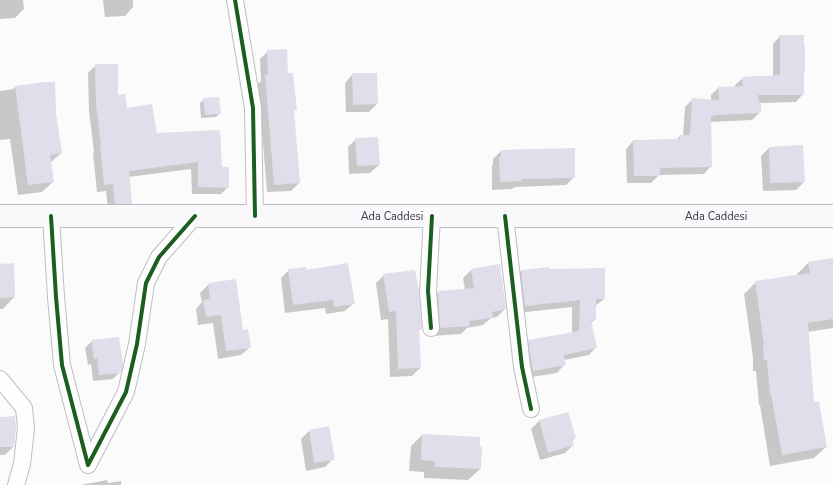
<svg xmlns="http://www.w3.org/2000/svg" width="833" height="485" font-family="'Nunito Sans',sans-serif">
<rect width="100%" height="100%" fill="#fbfbfb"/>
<g fill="#0003">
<path d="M0,0H23L24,9L15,18L0,19Z"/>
<path d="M103,0H133V7L125,16L105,17Z"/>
<path d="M780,36L803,73V94L796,102L760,103V112L752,120L710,122L711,166L704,174L659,175L651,183H627L626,149L633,141L676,140L680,136H683L685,107L693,99L711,100V95L718,88L735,87V85L743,78L773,77V44Z"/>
<path d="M268,51L287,74L296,109L293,112L299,183L291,191L267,192L258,84L261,81L260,59Z"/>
<path d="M96,65L126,109L156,135L221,168L228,187L221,194H192L191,169L128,177L131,203L124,210H108L106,191L97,192L93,153L94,152L89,111L88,73Z"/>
<path d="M353,74L377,104L369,112H346L345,83Z"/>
<path d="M15,87L55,113L61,153L50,163L53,182L42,192L18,195L10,139L0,140V91L13,89Z"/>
<path d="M204,99L220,113L216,117L201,118L200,103Z"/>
<path d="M356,139L379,165L370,173L349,174L348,147Z"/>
<path d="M769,148L804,182L796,190L763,191L761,156Z"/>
<path d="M501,151L574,177L566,185L515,187L512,189L492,190V166L493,164V159Z"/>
<path d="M833,259V328L807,332L813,403L826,447L814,458L770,466L760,405H759L756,371H753V357L744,294L756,282L798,276L797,274L809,262Z"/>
<path d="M0,265L14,297L3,309H0Z"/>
<path d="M548,268V270L604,299L595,306V319L591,323L596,347L589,355L564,360V365L557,373L525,378L521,348L529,341L572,333V307L517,313L514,278L521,271Z"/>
<path d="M289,270L305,271L354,303L345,311L326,314L325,308L285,313L281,278Z"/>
<path d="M471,270L505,309L497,317L491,318L483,325L467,328L461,334L433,336L430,300L438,292L465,290L463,278Z"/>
<path d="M384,275L421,329L418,331L420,368L412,376L390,377L388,319L381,320L376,283Z"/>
<path d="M209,284L242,331L250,347L241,355L218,359L213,323L198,325L196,309L202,302L200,293Z"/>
<path d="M92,341L120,372L113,379L93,381L91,364L88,365L85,348Z"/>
<path d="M0,418L13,447L5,455H0Z"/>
<path d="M539,421L575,438L572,441L573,445L565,453L540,460L531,429Z"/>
<path d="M309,431L333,459L325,467L306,471L301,439Z"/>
<path d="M422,435L480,469L468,480L424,478V472L409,471L411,446Z"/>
<path d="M107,480L108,483L121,481V485H81Z"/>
</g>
<g fill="#e1ddea">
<path d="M780,35H804V46H805V72H804V95H758L759,102H761V113L714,115V116H711L712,167L660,168V176H634L633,140L680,139V135H690L692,98L719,100L718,87L743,86L742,77L780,75Z"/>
<path d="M287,49L288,73H293L297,110H294L300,183L274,185L265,75H268L267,50Z"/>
<path d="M95,64H118V95L125,94L127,108L152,104L157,133L220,130L222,167H229V188L198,187V162L129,171L132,204H115L113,184L104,185L100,145H101L96,104Z"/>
<path d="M352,73H377L378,104L353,105Z"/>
<path d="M45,82H55L56,113L62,153L50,155L54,182L28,185L15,86Z"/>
<path d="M219,97L221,114L205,115L203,98Z"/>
<path d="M378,137L380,165L357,166L355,138Z"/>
<path d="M803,145L805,182L770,183L769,147Z"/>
<path d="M575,148V178L521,179L522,181L500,182L499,157H501V150Z"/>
<path d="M833,258V319L808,323L814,402L819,401L827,447L782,455L771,394H770L767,360H764L763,345H764L755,281L810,273L808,262Z"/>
<path d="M14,263L15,297L0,298V264Z"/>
<path d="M348,263L355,304L334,307L333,300L293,305L288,269L306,267V270Z"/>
<path d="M500,264L506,309L492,312L493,318L469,321L470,326L440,328L438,291L474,288L471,269Z"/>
<path d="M549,267V269L605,268V299H596V320H591L597,348L564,355L566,365L533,371L528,340L579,331L580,300L525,306L521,270Z"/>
<path d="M415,270L419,292L422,329H419L421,368L398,369L396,311L389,312L383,274Z"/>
<path d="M236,279L243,330L248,329L251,348L226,351L221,315L206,317L203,300L210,299L208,283Z"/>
<path d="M119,337L123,364L121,373L99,375L97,358L94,359L91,340Z"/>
<path d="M568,412L576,438L572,439L574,445L548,453L539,420Z"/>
<path d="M15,416L16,428L14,447H0V417Z"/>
<path d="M329,426L335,460L314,463L309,430Z"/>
<path d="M422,434L480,437V447H482L481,469L435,467V461L421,460Z"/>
</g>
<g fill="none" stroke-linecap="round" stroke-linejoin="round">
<g stroke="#bebdc2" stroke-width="18">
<g id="street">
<path d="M235,0L253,108L255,216"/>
<path d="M51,216L56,297L62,365L88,465L126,392L137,344L146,283L159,257L195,216"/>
<path d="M505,216L522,367L531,409"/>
<path d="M431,328L428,291L432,216"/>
<path d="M0,379L24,408L26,428L22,464L16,485"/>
</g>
</g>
<g stroke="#bebdc2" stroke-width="24">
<g id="secondary">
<path id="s1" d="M0,216H833"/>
</g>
</g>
<use href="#street" stroke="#fefefe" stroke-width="16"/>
<use href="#secondary" stroke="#f9f8fb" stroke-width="22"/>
<g stroke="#fff" stroke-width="6">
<g id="cycleway">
<path d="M235,0L253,108L255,216"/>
<path d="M51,216L56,297L62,365L88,465L126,392L137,344L146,283L159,257L195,216"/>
<path d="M505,216L522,367L531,409"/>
<path d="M431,328L428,291L432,216"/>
</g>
</g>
<use href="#cycleway" stroke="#1b5e20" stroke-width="4"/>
</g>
<g text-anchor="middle" stroke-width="3" stroke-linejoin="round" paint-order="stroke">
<g font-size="11" fill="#3c3946" stroke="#fff">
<text dy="4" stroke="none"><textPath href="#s1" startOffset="392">Ada Caddesi</textPath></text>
<text dy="4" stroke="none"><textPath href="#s1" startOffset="716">Ada Caddesi</textPath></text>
</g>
</g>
</svg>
